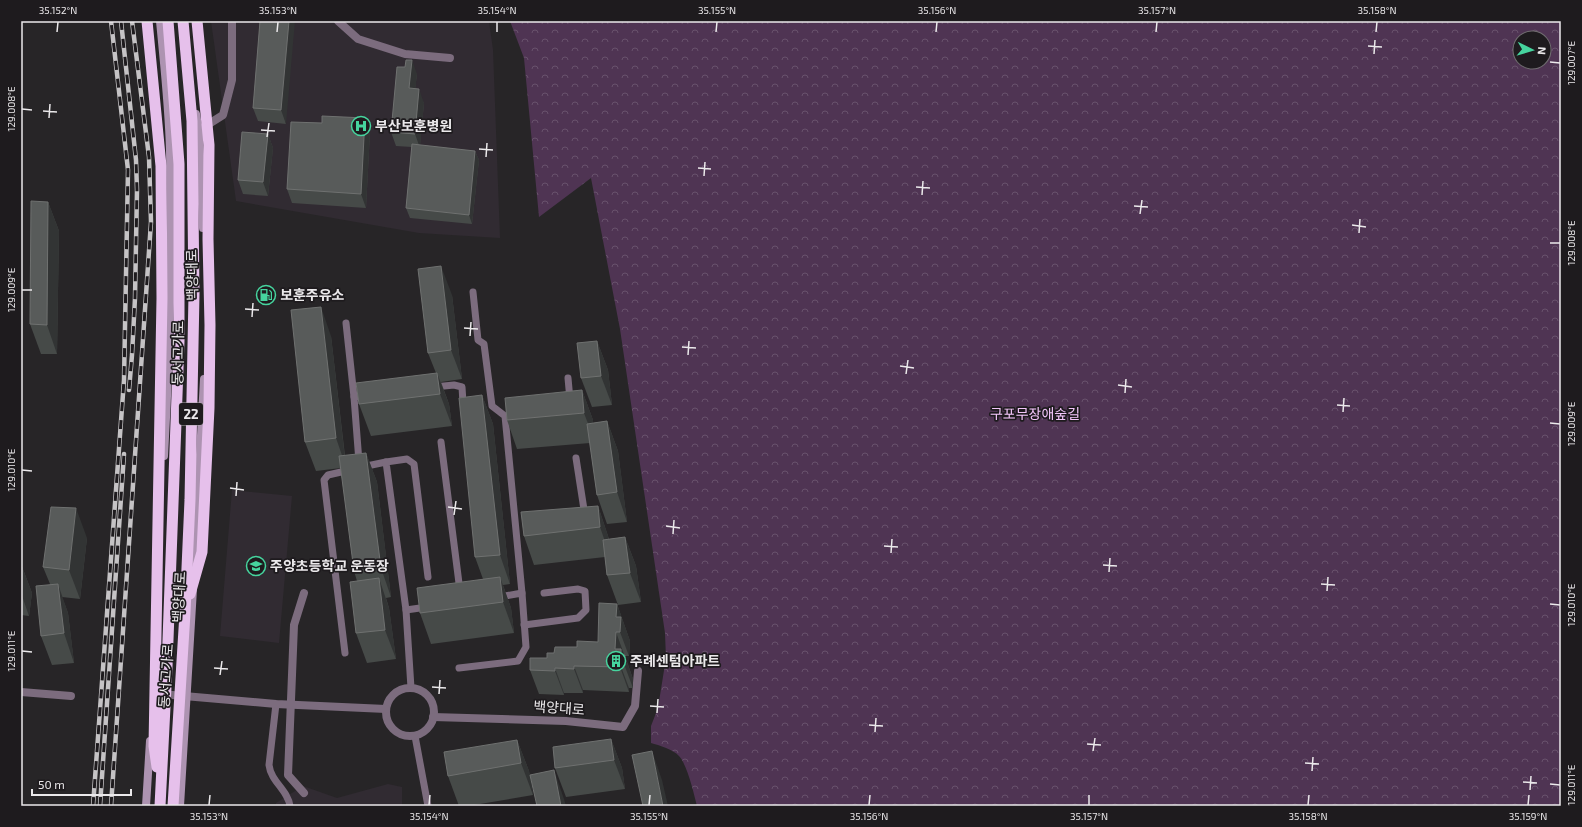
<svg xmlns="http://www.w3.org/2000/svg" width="1582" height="827" font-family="'Exo 2','Noto Sans KR',sans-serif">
<defs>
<pattern id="forest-crowns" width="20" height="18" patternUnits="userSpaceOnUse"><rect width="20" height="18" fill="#4f3453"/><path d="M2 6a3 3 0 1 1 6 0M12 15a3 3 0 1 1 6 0" fill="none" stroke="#68516c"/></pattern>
</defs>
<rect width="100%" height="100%" fill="#272527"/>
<g fill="#312b32">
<path d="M211,21H489L493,50L500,238L419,233L236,201Z"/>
<path d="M232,490L292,496L279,643L220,636Z"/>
<path d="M388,784L402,787V806H276V803L303,786L337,798Z"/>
</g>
<path fill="url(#forest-crowns)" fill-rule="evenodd" d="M510,21H1561V806H697C694,794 687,764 679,756C674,750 659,745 651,743V726L658,708L666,658L665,633L620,329L591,178L539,217L524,58ZM1520,38H1544V62H1520Z"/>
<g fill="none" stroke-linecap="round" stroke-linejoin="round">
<g stroke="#7c6c7e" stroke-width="7">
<path d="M473,292L478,340L484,344L492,406L505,416L522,593"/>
<path d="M346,323L354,397L359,462"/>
<path d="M568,378L570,400"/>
<path d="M434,387L454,385L462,387L463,403L466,405"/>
<path d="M354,397L366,395"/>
<path d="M441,442L460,591"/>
<path d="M576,458L585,516"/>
<path d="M362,467L386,462"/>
<path d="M406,610L427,607"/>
<path d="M524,625L578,618L586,610L585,591L578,589L544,593"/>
<path d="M345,653L324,480L328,475L350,470"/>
<path d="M459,668L518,661L526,647L522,593L499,597"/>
<path d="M411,688L406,610L386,462L407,459L414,464L428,577"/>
<path d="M276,704L269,765C271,782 288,790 290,806"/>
<path d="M415,736L428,806"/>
</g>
<path stroke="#7c6c7e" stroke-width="8" d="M304,593L294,625L288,775L304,793"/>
<g stroke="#7c6c7e" stroke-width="8">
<path d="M338,21L358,39L405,54L450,58"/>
<path d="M204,127L223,115L232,80V21"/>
<circle cx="410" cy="712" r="24"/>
<path d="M21,692L71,696"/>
<path d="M161,694L276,704L386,709"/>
<path d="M433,717L566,721L623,727L635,706L638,671"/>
</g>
<g stroke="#ad93b1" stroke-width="8">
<path d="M160,21C164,64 169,107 170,151C172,252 170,354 164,456"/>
<path d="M196,114L199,131L203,228"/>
<path d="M194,568L204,379"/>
<path d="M146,806L150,741"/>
<path d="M180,806L193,589"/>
</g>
<g stroke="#e6c0eb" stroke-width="11">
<path d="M147,21L161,166L162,298L154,746L157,767"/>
<path d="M190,594L202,552L209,408L210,325L208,239L209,145L197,21"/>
<path d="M160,806L167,667L179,341V164L168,21"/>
<path d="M173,806L185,613L190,500L194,294L192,121L183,21"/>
</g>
<g stroke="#c5c3c5" stroke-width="4.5">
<g id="rail">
<path d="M121,21L136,160L137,190L135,298L132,355L129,390"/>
<path d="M93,806L124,380L128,170L111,21"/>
<path d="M100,806L124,454"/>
<path d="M111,806L151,222L149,157L132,21"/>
</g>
</g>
<use href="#rail" stroke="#1e1b1e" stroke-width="3" stroke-dasharray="9" stroke-linecap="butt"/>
</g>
<g fill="#464a48">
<path d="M260,21L286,124L258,121L253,108Z"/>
<path d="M405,67L417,74L415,89L424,103L420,145L475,151L479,160L472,224L410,218L406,208L412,147L396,146L391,132Z"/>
<path d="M322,123L370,132L366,208L292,203L287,189Z"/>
<path d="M268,134L273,148L268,196L243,194L238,180Z"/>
<path d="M48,202L59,231L57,354H41L30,324Z"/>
<path d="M452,295L462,379L441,382L449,404L452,426L371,436L359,404L436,373L428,353Z"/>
<path d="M331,336L345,456L366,453L377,482L391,597L386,598L389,608L396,659L367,663L356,633L357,581L354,571L341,468L316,471L305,442Z"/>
<path d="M597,341L608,370L612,405L592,407L581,378Z"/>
<path d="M582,390L593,420V423L607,421L618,451L627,522L607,524L597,495L590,443L517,449L507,420Z"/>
<path d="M482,395L493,424L510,584L503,585L511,608L514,633L431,644L420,613L483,579L475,557Z"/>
<path d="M598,506L609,539L625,537L636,566L641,602L618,605L607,575L605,557L534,565L524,536Z"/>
<path d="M87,538L80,599L62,597L68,613L74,663L52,665L41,636L50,584L43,567Z"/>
<path d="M21,564L32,593L29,616L21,615Z"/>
<path d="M617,604L630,641L629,656H625L633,679V688H629V692L583,690V693H564V695L539,694L530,670L554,653L598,642Z"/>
<path d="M611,739L622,768L625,789L566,797L555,768Z"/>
<path d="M517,740L529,771L533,795L468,806H459L448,776Z"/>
</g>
<g fill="#323434">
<path d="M289,21H295L286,124L281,110Z"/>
<path d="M412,60L417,74L414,102L409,88Z"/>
<path d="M419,89L424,103L420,148L415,134Z"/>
<path d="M365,118L370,132L366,208L361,194Z"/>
<path d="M268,134L273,148L268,196L263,182Z"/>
<path d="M475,151L479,160L472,224L469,215Z"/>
<path d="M48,202L59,231L57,354L47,325Z"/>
<path d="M441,266L452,295L462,379L451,350Z"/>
<path d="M321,307L331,336L346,467L336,438Z"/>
<path d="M597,341L608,370L612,405L601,376Z"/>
<path d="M437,373L449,404L452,426L440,394Z"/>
<path d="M582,390L593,420L595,442L584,413Z"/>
<path d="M482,395L493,424L510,584L500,555Z"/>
<path d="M607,421L618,451L627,522L617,492Z"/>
<path d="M366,453L377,482L391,597L381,568Z"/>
<path d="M598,506L608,536L610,556L600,527Z"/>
<path d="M76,508L87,538L80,599L69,570Z"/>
<path d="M625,537L636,566L641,602L630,573Z"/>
<path d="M21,564L32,593L29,616L21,593Z"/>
<path d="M500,577L511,608L514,633L503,602Z"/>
<path d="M379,578L389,608L396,659L385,630Z"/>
<path d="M58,584L68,613L74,663L64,633Z"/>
<path d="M617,604L630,641L629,656L620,632L616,617Z"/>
<path d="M616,632L633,679V688L624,664L615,649Z"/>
<path d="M620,664L629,688V692L620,667Z"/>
<path d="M574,666L583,690V693L574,669Z"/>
<path d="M555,668L564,693V695L555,671Z"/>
<path d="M611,739L622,768L625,789L614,760Z"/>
<path d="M517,740L529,771L533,795L521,763Z"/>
<path d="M652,751L662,780L668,806H663Z"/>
<path d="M554,770L564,799L566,806H561Z"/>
</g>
<g fill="#585b5a" stroke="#6f7170">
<path d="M260,21H289L281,110L253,108Z"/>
<path d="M406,60H412L409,88L419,89L415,134L391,132L397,67H405Z"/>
<path d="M322,116L365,118L361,194L287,189L291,122L322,123Z"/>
<path d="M242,132L268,134L263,182L238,180Z"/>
<path d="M412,144L475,151L469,215L406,208Z"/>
<path d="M31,201L48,202L47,325L30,324Z"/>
<path d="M441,266L451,350L428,353L418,269Z"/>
<path d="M321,307L336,438L305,442L291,310Z"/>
<path d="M597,341L601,376L581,378L577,343Z"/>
<path d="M437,373L440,394L359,404L356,383Z"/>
<path d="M582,390L584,413L507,420L505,398Z"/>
<path d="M482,395L500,555L475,557L459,398Z"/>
<path d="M607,421L617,492L597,495L587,424Z"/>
<path d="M366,453L381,568L354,571L339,456Z"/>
<path d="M598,506L600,527L524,536L521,512Z"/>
<path d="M51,507L76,508L69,570L43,567Z"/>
<path d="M625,537L630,573L607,575L603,540Z"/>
<path d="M500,577L503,602L420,613L417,588Z"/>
<path d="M379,578L385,630L356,633L350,582Z"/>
<path d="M58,584L64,633L41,636L36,586Z"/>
<path d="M599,603L617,604L616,617H621L620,632H616L615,649H621V655H625L624,664H620V667L574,666V669L555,668V671L530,670V658H547V653H554L555,647H577V641L598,642Z"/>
<path d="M611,739L614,760L555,768L553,747Z"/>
<path d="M517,740L521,763L448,776L444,752Z"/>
<path d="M652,751L663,806H643L632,755Z"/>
<path d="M554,770L561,806H537L530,775Z"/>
</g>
<path fill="none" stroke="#ebe9eb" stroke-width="1.5" d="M57,32L58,22M277,32L278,22M497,32V22M716,32L717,22M936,32L937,22M1156,32L1157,22M1376,32L1377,22M1368,46L1382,47M1374,54L1375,40M1550,62L1560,63M22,109L32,110M43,111L57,112M49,118L50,104M261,130L275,131M267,137L269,123M479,149L493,150M486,157L487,143M698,168L711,169M704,176L705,162M916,187L930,188M922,195L923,181M1134,206L1148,207M1140,214L1142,200M1352,225L1366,227M1359,233L1360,219M1550,243H1560M22,290H32M245,309L259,310M252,317L253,303M464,328L478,329M470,336L471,322M682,347L696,348M688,355L689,341M900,366L914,368M906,374L908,360M1118,385L1132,387M1125,393L1126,379M1337,405L1350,406M1343,412L1344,398M1550,423L1560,424M22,470L32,471M230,488L244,490M236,496L237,482M448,507L462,509M454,515L456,501M666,526L680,528M673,534L674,520M884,546L898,547M891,553L892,539M1103,565L1117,566M1109,572L1110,558M1321,584L1335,585M1327,591L1328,577M1550,604L1560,605M22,651L32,652M214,668L228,669M220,675L222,661M432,687L446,688M439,694L440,680M650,706L664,707M657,713L658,699M869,725L883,726M875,732L876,718M1087,744L1101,745M1093,751L1095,738M1305,763L1319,764M1312,771L1313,757M1523,782L1537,783M1550,784L1560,785M1530,790L1531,776M209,805L210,795M429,805L430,795M649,805L650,795M869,805L870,795M1089,805V795M1308,805L1309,795M1528,805L1529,795"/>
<defs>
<g id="hospital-ring" transform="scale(1)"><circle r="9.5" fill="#1e1b1e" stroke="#46d49e" stroke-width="1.5"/><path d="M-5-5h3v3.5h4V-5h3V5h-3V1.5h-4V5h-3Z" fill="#46d49e"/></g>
<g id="fuel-ring" transform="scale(1)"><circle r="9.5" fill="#1e1b1e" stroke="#46d49e" stroke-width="1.5"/><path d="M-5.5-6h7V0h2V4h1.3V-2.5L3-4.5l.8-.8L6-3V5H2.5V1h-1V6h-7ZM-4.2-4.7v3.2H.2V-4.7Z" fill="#46d49e"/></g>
<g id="school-ring" transform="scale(1)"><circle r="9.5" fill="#1e1b1e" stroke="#46d49e" stroke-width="1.5"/><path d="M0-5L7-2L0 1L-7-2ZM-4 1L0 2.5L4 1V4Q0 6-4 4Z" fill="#46d49e"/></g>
<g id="building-ring" transform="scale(1)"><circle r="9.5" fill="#1e1b1e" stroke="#46d49e" stroke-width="1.5"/><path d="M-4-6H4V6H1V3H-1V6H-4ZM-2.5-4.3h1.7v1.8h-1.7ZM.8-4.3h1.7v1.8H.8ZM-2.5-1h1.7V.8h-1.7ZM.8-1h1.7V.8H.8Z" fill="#46d49e"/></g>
</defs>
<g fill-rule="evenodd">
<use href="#hospital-ring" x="361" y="126"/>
<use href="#fuel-ring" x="266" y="295"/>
<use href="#school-ring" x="256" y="566"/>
<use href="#building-ring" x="616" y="661"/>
</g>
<g text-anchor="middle" stroke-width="3.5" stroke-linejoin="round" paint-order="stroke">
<rect fill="#1e1b1e" stroke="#aeabae" stroke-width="1" x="179" y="403" width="24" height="22" rx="3"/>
<g font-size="13" font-weight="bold" fill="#ebe9eb">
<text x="191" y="419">22</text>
</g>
<g font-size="14" font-weight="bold" fill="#ebe9eb" stroke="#1e1b1e" text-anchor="start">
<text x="375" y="131">부산보훈병원</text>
<text x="280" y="300">보훈주유소</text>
<text x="270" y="571">주양초등학교 운동장</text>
<text x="630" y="666">주례센텀아파트</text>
</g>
<g font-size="14" fill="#ebe9eb" stroke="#1e1b1e">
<text transform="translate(192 275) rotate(-91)" y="5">백양대로</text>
<text transform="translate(178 353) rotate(-89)" y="5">동서고가로</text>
<text transform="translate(179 597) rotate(-87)" y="5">백양대로</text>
<text transform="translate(166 676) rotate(-86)" y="5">동서고가로</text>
<text transform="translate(559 708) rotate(4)" y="5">백양대로</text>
</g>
<g font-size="14" fill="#f2c5f9" stroke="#1e1b1e">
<text x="1035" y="419">구포무장애숲길</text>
</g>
</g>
<rect width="1582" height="827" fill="none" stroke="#1e1b1e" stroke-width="44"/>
<g transform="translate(1532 50) rotate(95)"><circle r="19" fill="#1e1b1e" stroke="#706d70"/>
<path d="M0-3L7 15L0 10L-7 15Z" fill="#46d49e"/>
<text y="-6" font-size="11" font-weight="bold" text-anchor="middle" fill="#ebe9eb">N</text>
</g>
<path d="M32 789v6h99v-6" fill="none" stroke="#ebe9eb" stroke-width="2"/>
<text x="38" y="789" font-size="12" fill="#ebe9eb" stroke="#1e1b1e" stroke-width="3" paint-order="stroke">50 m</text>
<rect x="22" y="22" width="1538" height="783" fill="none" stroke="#ebe9eb" stroke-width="1.5"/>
<g font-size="10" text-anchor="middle" fill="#ebe9eb">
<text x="58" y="14">35.152°N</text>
<text x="278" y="14">35.153°N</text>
<text x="497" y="14">35.154°N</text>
<text x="717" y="14">35.155°N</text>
<text x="937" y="14">35.156°N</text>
<text x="1157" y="14">35.157°N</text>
<text x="1377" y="14">35.158°N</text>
<text transform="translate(1571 63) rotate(-90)" y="4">129.007°E</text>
<text transform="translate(11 109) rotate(-90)" y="4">129.008°E</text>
<text transform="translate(1571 243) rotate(-90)" y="4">129.008°E</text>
<text transform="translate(11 290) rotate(-90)" y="4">129.009°E</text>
<text transform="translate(1571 424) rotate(-90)" y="4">129.009°E</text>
<text transform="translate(11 470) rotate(-90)" y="4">129.010°E</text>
<text transform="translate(1571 605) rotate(-90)" y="4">129.010°E</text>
<text transform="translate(11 651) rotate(-90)" y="4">129.011°E</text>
<text transform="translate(1571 785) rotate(-90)" y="4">129.011°E</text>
<text x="209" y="820">35.153°N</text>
<text x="429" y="820">35.154°N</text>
<text x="649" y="820">35.155°N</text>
<text x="869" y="820">35.156°N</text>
<text x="1089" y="820">35.157°N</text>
<text x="1308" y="820">35.158°N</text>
<text x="1528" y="820">35.159°N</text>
</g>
</svg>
